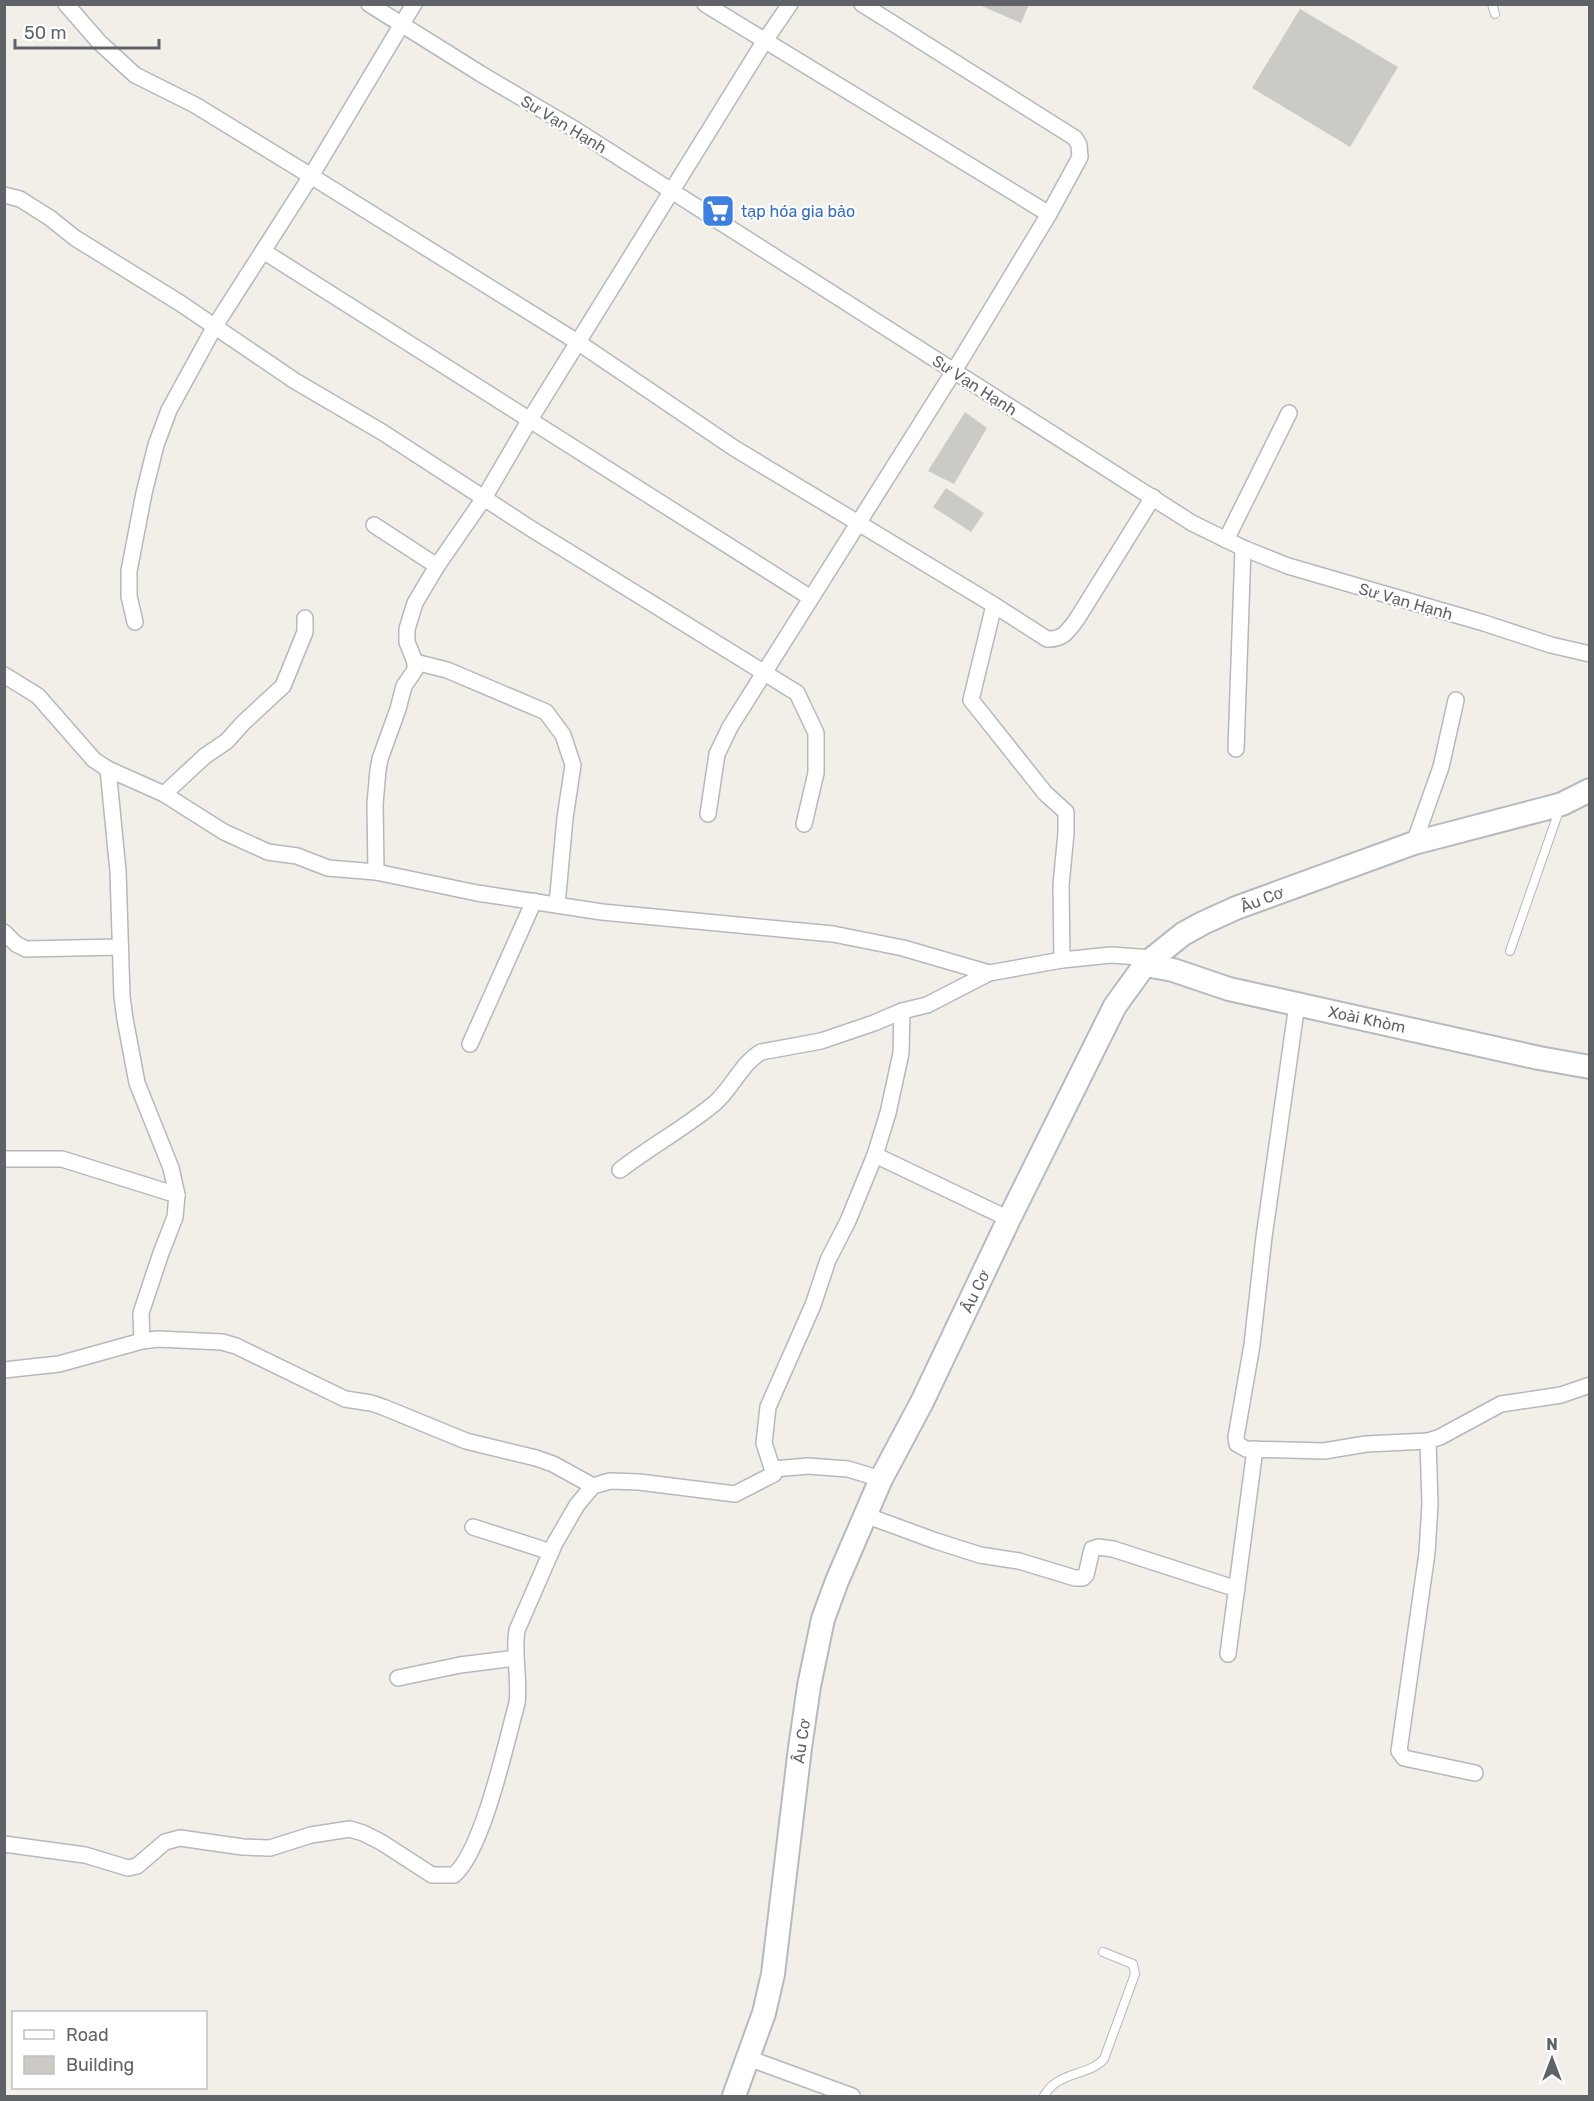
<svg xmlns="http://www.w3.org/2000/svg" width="1594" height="2101" font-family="Rubik,sans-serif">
<rect width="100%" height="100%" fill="#f1efe8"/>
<g fill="#cccac5">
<path d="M977,4H1029L1021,23Z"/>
<path d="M1300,9L1398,67L1350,147L1252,88Z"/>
<path d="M965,412L987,428L954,484L928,471Z"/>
<path d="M946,488L984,513L971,532L933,507Z"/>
</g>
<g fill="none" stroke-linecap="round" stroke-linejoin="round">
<g stroke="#b5b8bc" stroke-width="10">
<g id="lane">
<path d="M1492,4L1495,14"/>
<path d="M1510,951L1560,808"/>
<path d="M1044,2096C1046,2093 1049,2088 1053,2085C1068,2072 1090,2074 1104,2059L1135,1974L1133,1964L1103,1952"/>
</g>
</g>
<g stroke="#b5b8bc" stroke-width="18">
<g id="street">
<path d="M66,4L99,42L135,75L195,105L311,176L579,343L734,448L994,605L1047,639C1063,640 1068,631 1077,619L1153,497"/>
<path d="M369,4L481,74L576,130L1192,523L1243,548L1288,566L1484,623L1551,645L1590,654"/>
<path d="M705,4L1049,214"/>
<path d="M4,195L20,199L50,218L75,238L180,303L295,381L382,432L530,528L797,693L816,733V773L804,824"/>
<path d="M263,251L811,598"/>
<path d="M374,525L437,566"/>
<path d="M1226,540L1289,413"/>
<path d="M994,605L971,700L1045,793L1066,812V833L1061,885L1062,960"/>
<path d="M135,622L129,596V571L144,493L156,445L169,410L215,326L311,176L414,4"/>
<path d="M415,662L447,670L546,712L563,735L573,765L565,818L557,905"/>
<path d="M4,675L38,696L94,760L108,769L164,794L224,832L268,852L297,856L328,868L376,872L477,893L602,912L833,934L903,948L989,973"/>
<path d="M1236,749L1243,548"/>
<path d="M108,769L118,871L122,997L125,1019L137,1083L171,1168L177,1195L175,1217L161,1253L141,1313L142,1341"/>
<path d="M164,794L205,756L227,741L243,723L283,686L305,632V618"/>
<path d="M708,814L717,754L730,727L954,371L1049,214L1080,157L1079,145L1075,138L862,4"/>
<path d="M1414,843L1441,767L1456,700"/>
<path d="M376,872L375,804L378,770L380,759L398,709L404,686L415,670V662L407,642V629L415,603L437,566L484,498L529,421L764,42L790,4"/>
<path d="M4,932L16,944L26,949L120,947"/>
<path d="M1297,1004L1264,1237L1252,1345L1236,1437L1237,1444L1246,1449L1324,1451L1366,1444L1428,1441L1440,1437L1501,1404L1561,1395L1590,1385"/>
<path d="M470,1044L534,901"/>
<path d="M875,1155L1009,1219"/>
<path d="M4,1159H62L177,1195"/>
<path d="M620,1170C651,1146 685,1128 715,1103C732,1088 742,1063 761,1052L821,1041L874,1023L902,1011L927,1005L989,973L1062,960L1111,955L1153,958"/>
<path d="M4,1370L59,1364L142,1341L158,1339L222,1342L236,1346L345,1399L371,1403L383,1407L466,1441L536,1458L553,1464L593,1486"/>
<path d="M1428,1441L1430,1504L1427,1553L1399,1751L1404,1758L1475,1773"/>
<path d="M774,1469L808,1466L848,1469L881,1479"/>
<path d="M865,1515L936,1541L980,1555L1019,1561L1075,1578H1083L1086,1575L1092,1549L1098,1547L1113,1549L1237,1589"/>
<path d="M473,1527L551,1552"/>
<path d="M1228,1654L1255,1449"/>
<path d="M398,1678L460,1665L516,1658"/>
<path d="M4,1844L85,1855L128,1868L137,1866L165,1842L180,1838L243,1847L270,1848L311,1835L350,1829L363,1833L381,1842L432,1875H454C483,1850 506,1743 517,1703C520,1679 513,1654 517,1630L555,1543L577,1505L593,1486L610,1481L639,1482L735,1494L774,1474L764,1443L768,1407L813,1305L828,1260L848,1221L875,1155L888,1113L901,1053L902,1011"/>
<path d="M748,2058L852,2096"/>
</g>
</g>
<g stroke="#b6babf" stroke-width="26">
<g id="secondary">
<path d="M1146,965L1173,970L1229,989L1539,1058L1590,1067"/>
<path d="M734,2096L764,2013L773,1974L800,1748L809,1686L823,1619L837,1581L881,1479L922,1402L1009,1219L1115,1006L1141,970L1153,958L1183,934L1203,923L1236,908L1414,843L1544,809L1562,804L1590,790"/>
</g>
</g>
<use href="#lane" stroke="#fff" stroke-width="8"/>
<use href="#street" stroke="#fff" stroke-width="15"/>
<use href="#secondary" stroke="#fff" stroke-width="22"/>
</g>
<defs>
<g id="supermarket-square" transform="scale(1.725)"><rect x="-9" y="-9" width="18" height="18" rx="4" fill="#3f7fe0" stroke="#fff"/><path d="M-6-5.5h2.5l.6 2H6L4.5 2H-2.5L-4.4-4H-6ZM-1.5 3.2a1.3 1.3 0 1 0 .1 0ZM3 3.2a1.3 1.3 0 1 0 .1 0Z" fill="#fff"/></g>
</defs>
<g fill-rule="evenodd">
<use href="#supermarket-square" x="718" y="211"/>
</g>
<g text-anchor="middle" stroke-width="4.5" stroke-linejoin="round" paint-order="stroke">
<g font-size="16" fill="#5f6368" stroke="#fff">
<text transform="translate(564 124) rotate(31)" y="6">Sư Vạn Hạnh</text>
<text transform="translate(975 385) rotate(33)" y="6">Sư Vạn Hạnh</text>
<text transform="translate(1406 601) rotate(16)" y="6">Sư Vạn Hạnh</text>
<text transform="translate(1262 899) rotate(-21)" y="6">Âu Cơ</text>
<text transform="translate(1367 1019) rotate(12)" y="6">Xoài Khòm</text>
<text transform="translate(975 1291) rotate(-64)" y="6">Âu Cơ</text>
<text transform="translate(801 1741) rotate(-82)" y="6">Âu Cơ</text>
</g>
<g font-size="16" fill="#366cbe" stroke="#fff" text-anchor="start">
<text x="741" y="217">tạp hóa gia bảo</text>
</g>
</g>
<rect width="1594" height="2101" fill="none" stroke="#5f6368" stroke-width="12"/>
<rect x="12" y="2011" width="195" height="78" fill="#ffffff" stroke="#bfc1c3" stroke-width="1.5"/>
<rect x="24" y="2030" width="30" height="9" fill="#ffffff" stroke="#bfc1c3" stroke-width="1.5"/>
<text x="66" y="2041" font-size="18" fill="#5f6368">Road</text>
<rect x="24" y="2056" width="30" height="18" fill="#cccac5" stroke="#bfc1c3" stroke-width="1.5"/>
<text x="66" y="2071" font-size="18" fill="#5f6368">Building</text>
<g transform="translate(1552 2059)" stroke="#ffffff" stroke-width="4.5" paint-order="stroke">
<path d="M0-4.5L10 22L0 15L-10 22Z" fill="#5f6368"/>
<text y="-9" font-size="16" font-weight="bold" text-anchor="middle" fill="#5f6368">N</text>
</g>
<path d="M15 39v9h144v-9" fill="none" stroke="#5f6368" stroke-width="3"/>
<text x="24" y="39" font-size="18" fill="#5f6368" stroke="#ffffff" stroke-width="4.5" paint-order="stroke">50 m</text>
</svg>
